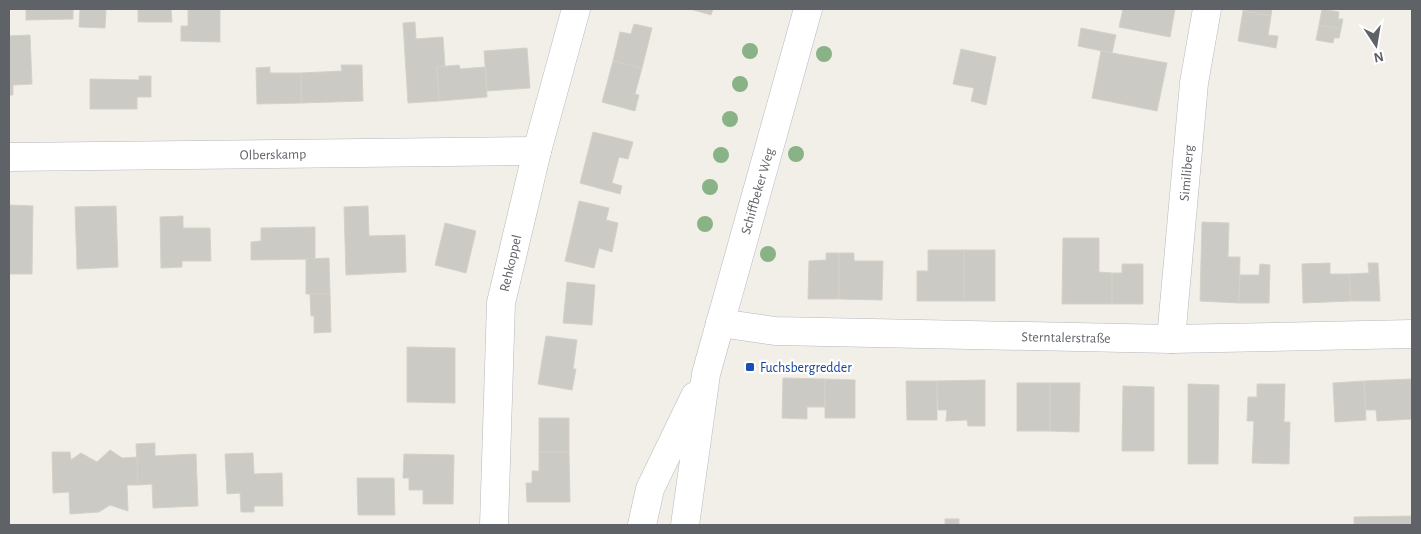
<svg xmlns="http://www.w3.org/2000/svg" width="1421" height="534" font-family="'Alegreya Sans',sans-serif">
<rect width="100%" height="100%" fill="#f1efe8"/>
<g fill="#cccac5" stroke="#d6d1c6">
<path d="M26,9H73V19L26,20Z"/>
<path d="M80,9H106L105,28L79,27Z"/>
<path d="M138,9H171L172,22H138Z"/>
<path d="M188,9H220V42L181,41V26H188Z"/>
<path d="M690,9H713L711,15Z"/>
<path d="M1123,9H1175L1170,37L1119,27Z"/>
<path d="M1243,9H1272L1271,16L1243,11Z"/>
<path d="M1322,9L1339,12L1338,19H1343L1341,29L1319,25Z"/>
<path d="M1243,11L1271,16L1268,35L1278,36L1276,48L1238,41Z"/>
<path d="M415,22L416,39L443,37L445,66L437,67L439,101L408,103L403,23Z"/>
<path d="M634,24L652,28L642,68L613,61L620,32L631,34Z"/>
<path d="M1319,25L1341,29L1339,38H1334L1333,43L1316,40Z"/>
<path d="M1081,28L1116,35L1112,53L1078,46Z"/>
<path d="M30,35L32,84L13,85V95H9V36Z"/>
<path d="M527,48L530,88L487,91L484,51Z"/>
<path d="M961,49L996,57L986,105L971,101L974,88L953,84Z"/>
<path d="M1101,51L1167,63L1157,111L1092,98Z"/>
<path d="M613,61L642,68L635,94L639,95L635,111L602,102Z"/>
<path d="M341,65H362L363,101L301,103V73L342,71Z"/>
<path d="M459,65L460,69L485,67L487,97L439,101L437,67Z"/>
<path d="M270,67V73H301V103L257,104L256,68Z"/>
<path d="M139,76H151V97H137V109H90V79L139,80Z"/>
<path d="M593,132L633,142L628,159L619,157L612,183L622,186L620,194L580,183Z"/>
<path d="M579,201L609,208L606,220L618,223L612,252L599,248L594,268L565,261Z"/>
<path d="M9,205L33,206L32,274H9Z"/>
<path d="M116,206L118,267L77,269L75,207Z"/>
<path d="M368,206L369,236L405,235L406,272L346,275L344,207Z"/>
<path d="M183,216V228H210L211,261H182V267L161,268L160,217Z"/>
<path d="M1202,222L1229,223L1228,257H1240L1239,303L1200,301Z"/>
<path d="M445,223L476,231L466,273L435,265Z"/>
<path d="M315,227V259L251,260V242L261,241V228Z"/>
<path d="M1063,238H1099V272L1112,273V304H1062Z"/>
<path d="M928,250H964V301H917V271H928Z"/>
<rect x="964" y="250" width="31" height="51"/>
<path d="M826,253H839V299H808L809,261L826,260Z"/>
<path d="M839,253H854V261H883L882,300L839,299Z"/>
<path d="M329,258L330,294H306V259Z"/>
<path d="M1330,263V274H1349L1351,301L1303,303L1302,264Z"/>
<path d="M1368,263H1378L1380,301H1351L1349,274L1369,273Z"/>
<path d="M1122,264H1143V304H1112V273H1122Z"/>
<path d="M1260,264L1270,265L1269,303H1239L1240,275H1259Z"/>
<path d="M567,282L595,285L592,325L563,323Z"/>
<path d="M310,294H330L331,332L314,333V316H311Z"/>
<path d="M546,336L577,340L573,369H576L572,390L538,384Z"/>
<path d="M407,347L455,348V403L407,402Z"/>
<path d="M783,378L825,379V407H807V419L782,418Z"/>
<path d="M825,379L855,380V418H825Z"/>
<path d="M1412,379V419L1377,421L1376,410H1366L1364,381Z"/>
<path d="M985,380V426H968L967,420L946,421L947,410H938L937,381Z"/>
<path d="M906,381H937V420H907Z"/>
<path d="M1364,381L1366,420L1335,422L1333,383Z"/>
<rect x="1017" y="383" width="33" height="48"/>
<path d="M1050,383H1080L1079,432L1050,431Z"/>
<path d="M1188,384L1219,385L1218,464H1188Z"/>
<path d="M1257,384H1285L1284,422H1290L1289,464L1252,463L1254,421H1247L1248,397H1257Z"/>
<path d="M1123,386L1154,387V451H1122Z"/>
<rect x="539" y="418" width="30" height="34"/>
<path d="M155,443V456L196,454L198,506L153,508L152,484L138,485L136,444Z"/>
<path d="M110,450L122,458L137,457L138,485H127L128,511L110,505L99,512L70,514L69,492L53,493L52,452H70L71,460L81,453L97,462Z"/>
<path d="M539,452H569L570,502H527L526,483H532V471H539Z"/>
<path d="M253,453L254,474L282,473L283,506H254V512H241L240,493L227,494L225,454Z"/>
<path d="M404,454L454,455L453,504H423V490H409V478H403Z"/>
<path d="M357,478H394L395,515H358Z"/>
<path d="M1412,516V525H1354V517Z"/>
<rect x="945" y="519" width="14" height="6"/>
</g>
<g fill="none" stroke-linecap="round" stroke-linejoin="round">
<g stroke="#b5b8bc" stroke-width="29">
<g id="street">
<path d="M9,157L537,151"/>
<path d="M720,323L775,331L1171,339L1412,334"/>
<path d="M1171,339L1194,83L1207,9"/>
<path d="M494,525L501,303L537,151L576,9"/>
</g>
</g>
<g stroke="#b6babf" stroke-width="29">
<g id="secondary">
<path d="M642,525L650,489L695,396"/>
<path d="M685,525L706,374L808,9"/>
</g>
</g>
<use href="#street" stroke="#fff" stroke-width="28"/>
<use href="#secondary" stroke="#fff" stroke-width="28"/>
</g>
<g fill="#89b387">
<circle cx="750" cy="51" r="8"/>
<circle cx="824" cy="54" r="8"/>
<circle cx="740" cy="84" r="8"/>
<circle cx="730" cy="119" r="8"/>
<circle cx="796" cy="154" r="8"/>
<circle cx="721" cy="155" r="8"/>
<circle cx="710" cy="187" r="8"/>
<circle cx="705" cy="224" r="8"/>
<circle cx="768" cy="254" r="8"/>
</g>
<rect fill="#1a4fb4" stroke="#fff" stroke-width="2" x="745" y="362" width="10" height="10" rx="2.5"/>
<g text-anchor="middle" stroke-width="4.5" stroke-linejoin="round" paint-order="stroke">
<g font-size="14" fill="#5f6368" stroke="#fff">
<text transform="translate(273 154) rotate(-1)" y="5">Olberskamp</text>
<text transform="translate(1186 173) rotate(-85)" y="5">Similiberg</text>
<text transform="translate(757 191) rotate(-74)" y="5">Schiffbeker Weg</text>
<text transform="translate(510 263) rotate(-77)" y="5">Rehkoppel</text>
<text transform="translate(1066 337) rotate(1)" y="5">Sterntalerstraße</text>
</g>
<g font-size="14" fill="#164399" stroke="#fff" text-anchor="start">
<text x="760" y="372">Fuchsbergredder</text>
</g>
</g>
<rect width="1421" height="534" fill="none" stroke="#5f6368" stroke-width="20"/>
<g transform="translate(1376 45) rotate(168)" stroke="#ffffff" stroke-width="4" paint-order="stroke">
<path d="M0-4L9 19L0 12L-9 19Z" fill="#5f6368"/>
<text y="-8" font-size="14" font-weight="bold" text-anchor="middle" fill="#5f6368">N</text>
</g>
</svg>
